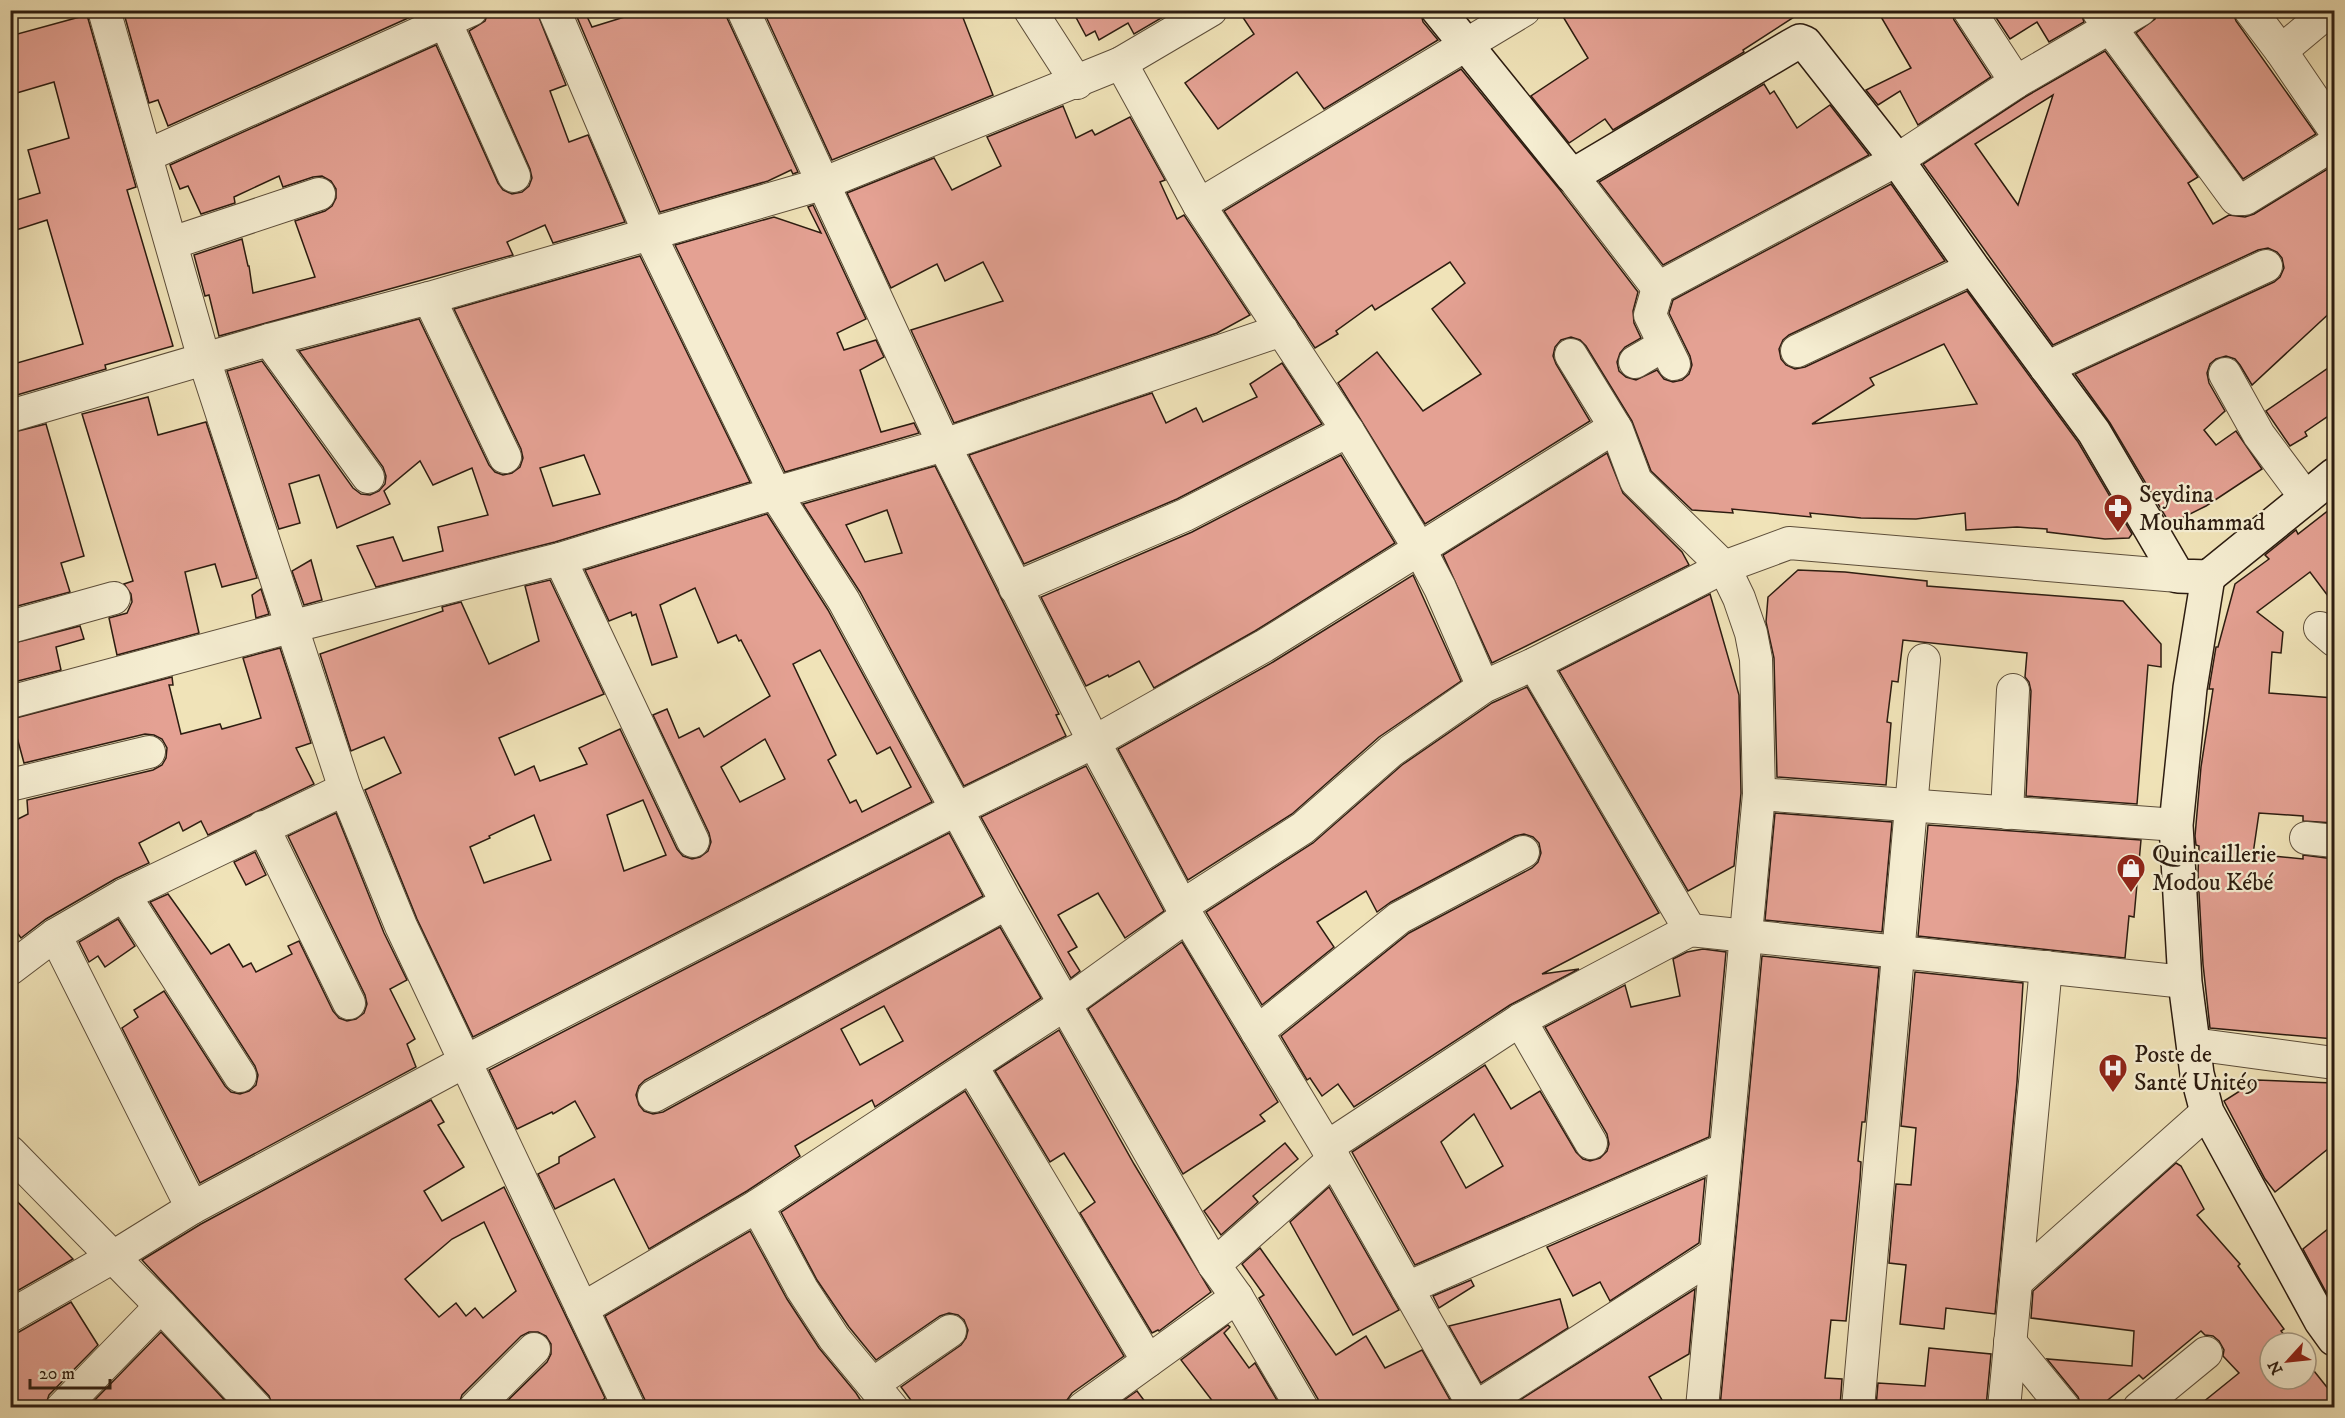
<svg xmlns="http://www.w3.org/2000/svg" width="2345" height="1418" font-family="'IM FELL DW Pica',serif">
<rect width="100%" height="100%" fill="#f0e3b8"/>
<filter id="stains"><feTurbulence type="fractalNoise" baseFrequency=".00333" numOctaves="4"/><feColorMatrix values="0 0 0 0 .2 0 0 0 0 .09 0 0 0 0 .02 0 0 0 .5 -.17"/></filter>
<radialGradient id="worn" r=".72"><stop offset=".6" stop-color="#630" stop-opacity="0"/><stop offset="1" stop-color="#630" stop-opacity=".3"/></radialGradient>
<g fill="#e4a193" stroke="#2c1c10" stroke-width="1.5" fill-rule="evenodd">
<path d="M123,10H426L168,126L158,100L149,103Z"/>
<path d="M489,10H536L566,85L550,91L569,142L588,135L625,222L553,243L545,225L507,242L513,255L219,336L209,295L205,296L194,255L242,239L248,266H249L253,293L315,277L295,221L325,211L332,206L336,198V189L331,181L322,176L313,177L283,187L279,176L234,197L235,203L201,214L188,186L180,189L170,165L436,45L498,183L503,190L512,194L522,192L529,186L532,178L530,169L469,31L485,21Z"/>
<path d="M574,10H584L592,27L647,10H725L727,18L798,172L793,174L791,170L768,181L660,212Z"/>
<path d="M763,10H960L993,95L832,160Z"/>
<path d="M1072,10H1175L1134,34L1128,23L1099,40L1095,31L1086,36Z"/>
<path d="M1238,10H1420L1423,22L1438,40L1324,109L1297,72L1218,129L1185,83L1254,34Z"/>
<path d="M1559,10H1805L1743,50L1744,52L1613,130L1605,119L1569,143L1531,96L1588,58Z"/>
<path d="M1877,10H1951L1954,20L1991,77L1918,125L1900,91L1878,105L1866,90L1911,68Z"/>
<path d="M1991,10H2080L2084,22L2049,42L2037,22L2010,39Z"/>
<path d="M2158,10H2232L2236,21L2316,134L2243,179L2136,33L2155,19Z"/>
<path d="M87,15L136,187L127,190L173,346L105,365L106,369L10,397V365L83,344L47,220L10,232V202L40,193L28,150L69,138L54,82L10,95V36Z"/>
<path d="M2105,51L2198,177L2188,183L2213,224L2229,215L2245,217L2254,214L2334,165V309L2252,385L2240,365L2235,359L2226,356L2216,359L2210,364L2207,373L2209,383L2225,411L2204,430L2216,445L2236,431L2262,469L2206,506L2170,524L2110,423L2075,374L2274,282L2280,277L2284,268L2282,258L2277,252L2268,248L2258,250L2053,345L1923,164L2025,97ZM2053,95L2018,205L1975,144Z"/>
<path d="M1461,69L1560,190L1638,292L1633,311L1634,323L1641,338L1625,347L1620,353L1617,362L1619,371L1626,377L1636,380L1657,370L1664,379L1673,382L1682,380L1689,374L1692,365L1690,356L1669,313L1673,300L1891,184L1945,261L1789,335L1783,340L1779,349L1781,359L1786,365L1795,369L1805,367L1967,291L2078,442L2132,534L2129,538L2105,539L2047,532V529L2017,527L1966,530L1965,513L1916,519L1861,518L1810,513L1811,517L1732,509L1733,513L1692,510L1651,471L1632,421L1586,346L1580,340L1571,337L1561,340L1555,347L1553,356L1556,364L1590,421L1425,524L1338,383L1377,352L1423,411L1481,374L1432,309L1465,283L1450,262L1375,310L1372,305L1336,331L1338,334L1315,348L1224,211ZM1944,344L1977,404L1812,424L1874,385L1870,378Z"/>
<path d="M1764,84L1770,94L1774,91L1797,128L1830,105L1869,155L1663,265L1599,182Z"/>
<path d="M1063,106L1076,138L1092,130L1095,135L1130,117L1165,180L1160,182L1177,219L1184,215L1250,315L1217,333L954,423L911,330L1003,301L983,262L945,281L937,264L891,288L847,193L934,158L952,190L1001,166L987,137Z"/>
<path d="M813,205L866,319L837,333L844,350L876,340L884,357L860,370L881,432L914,423L919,433L785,472L675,245L774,217L821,233L808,207Z"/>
<path d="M640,256L750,482L555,542L376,587L357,546L393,537L403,561L443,551L438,527L488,515L472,468L433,485L420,461L384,491L390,504L337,528L319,475L289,484L300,523L279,529L227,371L262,361L353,488L361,494L370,495L379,491L385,484L386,476L383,467L299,351L419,319L489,465L495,472L503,475L512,473L520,467L523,458L521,449L454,309ZM584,455L600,494L553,506L540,468Z"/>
<path d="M1282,363L1322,424L1177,499L1024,564L969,455L1152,393L1166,423L1196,408L1203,422L1257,397L1250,384Z"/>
<path d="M2334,364V412L2305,432L2307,436L2290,446L2266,411Z"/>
<path d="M148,397L158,435L206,422L257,578L222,587L215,564L185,572L199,633L117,655L109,618L127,613L132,602L131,594L124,584L133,581L82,414Z"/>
<path d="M46,424L84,556L61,563L70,592L10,608V433Z"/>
<path d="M1607,453L1623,493L1682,552L1689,565L1492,663L1443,555Z"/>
<path d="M1341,455L1395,543L1255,631L1154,688L1139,661L1109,677L1108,675L1086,686L1041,597L1192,532Z"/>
<path d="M935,466L1059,714L1056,715L1066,736L964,786L860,592L803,504ZM887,510L902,553L865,562L846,525Z"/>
<path d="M2334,506V604L2310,572L2257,612L2283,632L2281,653L2272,652L2269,693L2334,698V823L2303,821V816L2259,813L2253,854L2303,859V855L2334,859V1039L2210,1028L2203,964L2198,875L2199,846L2196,845L2195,836L2201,767L2213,689H2209L2216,647H2218L2235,584L2269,559L2265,555L2296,530L2298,534Z"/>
<path d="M767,514L828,610L932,802L473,1037L417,919L365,790L401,773L384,737L351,751L320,654L443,611L442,607L461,602L489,664L539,641L525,586L550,580L604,694L499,738L515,775L534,766L540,781L587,764L579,748L620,729L677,849L683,856L692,859L700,857L708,851L711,842L709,833L653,715L667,709L679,738L699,728L704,737L770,696L741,640L739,641L736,635L718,643L695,588L660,605L677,657L652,665L636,614L632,616L631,612L609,621L585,570ZM820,650L877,754L890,747L911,787L862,812L856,800L850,803L828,760L836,755L793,664ZM765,739L785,779L740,802L721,767ZM643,800L666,855L624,871L607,815ZM534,815L551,860L484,883L470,847L490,838L489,836Z"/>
<path d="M311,560L322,600L304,605L292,571Z"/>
<path d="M1798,570L1845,572L1927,581V586L2123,601L2161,644V667L2148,665L2137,804L2026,796L2031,691L2029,682L2025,677L2027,653L1903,640L1898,682L1892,681L1887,722L1891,723L1886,785L1777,777L1774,658L1766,622L1768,597Z"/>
<path d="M1413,575L1461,681L1379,737L1292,814L1188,880L1118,749L1273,662Z"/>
<path d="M261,589L269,614L256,618L252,595Z"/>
<path d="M1710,594L1739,695L1741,793L1734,866L1688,891L1559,671Z"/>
<path d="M80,626L84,639L56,647L61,670L10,683V644Z"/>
<path d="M280,648L311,743L296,748L314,784L208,835L201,821L183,831L179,822L139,843L149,863L115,879L46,919L21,938L10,923V823L28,814L27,800L153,770L162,765L166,758L167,748L162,739L154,735L145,734L24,763L12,719L172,677L173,685H169L181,734L220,724L222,729L261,718L243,658Z"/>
<path d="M1527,687L1659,913L1542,974L1579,969L1510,1005L1354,1107L1338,1084L1322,1096L1310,1078L1307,1080L1281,1036L1409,933L1532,868L1538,862L1541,853L1539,843L1533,837L1524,834L1515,836L1391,902L1377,912L1366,891L1317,922L1334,947L1262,1005L1206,912L1313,843L1402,765L1492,703Z"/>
<path d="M1086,766L1164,911L1125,938L1098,893L1058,915L1077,947L1068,952L1080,971L1071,978L981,817Z"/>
<path d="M336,813L384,933L407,980L390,989L415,1039L407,1044L416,1067L200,1183L122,1028L138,1017L134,1010L164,991L225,1086L231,1092L240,1094L249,1091L256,1085L258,1075L255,1066L150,902L168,894L211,954L229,944L243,967L251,963L256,972L292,954L288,946L299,941L333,1011L339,1018L347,1021L356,1019L364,1013L367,1004L365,995L288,836Z"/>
<path d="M1775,813L1892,822L1882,932L1765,920Z"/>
<path d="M1928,825L2141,840L2134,917L2129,916L2125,958L1918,936Z"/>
<path d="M949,833L983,896L645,1080L639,1086L636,1095L639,1105L644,1111L653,1114L663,1112L1000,927L1041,998L875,1107L872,1100L795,1146L800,1156L747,1191L649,1249L614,1179L555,1209L538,1174L559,1163V1157L595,1137L575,1101L553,1114L552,1112L517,1129L489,1070ZM884,1006L903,1041L860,1065L841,1029Z"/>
<path d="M255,852L266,875L246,885L234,862Z"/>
<path d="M118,919L135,946L105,967L98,956L89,962L79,942Z"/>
<path d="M1182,942L1278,1102L1260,1115L1265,1121L1183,1174L1088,1009Z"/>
<path d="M1703,949L1726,952L1709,1137L1415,1265L1352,1152L1485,1065L1511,1109L1540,1091L1576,1152L1583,1159L1590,1161L1600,1158L1607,1151L1609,1144L1607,1134L1545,1027L1625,985L1631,1007L1680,996L1673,959L1687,952ZM1474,1114L1503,1166L1466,1188L1441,1142Z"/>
<path d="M1762,956L1879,968L1865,1122H1862L1858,1161L1861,1162L1860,1179L1846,1321L1831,1320L1825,1378L1842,1379L1840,1407H1720Z"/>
<path d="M1915,972L2023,983L2017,1082L1995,1314L1946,1308L1944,1329L1900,1324L1906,1265L1889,1263L1896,1184L1911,1185L1916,1128L1901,1126Z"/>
<path d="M1059,1030L1134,1164L1211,1292L1159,1331L1158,1330L1152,1333L1080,1213L1095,1202L1064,1153L1050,1162L995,1071Z"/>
<path d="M2257,1080L2334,1083V1144L2275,1192L2265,1179L2224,1101Z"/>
<path d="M965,1091L1124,1356L1072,1393L1067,1400L1065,1407H916L901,1387L961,1345L966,1338L968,1330L964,1320L958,1315L949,1313L940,1316L876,1360L849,1327L817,1280L781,1212Z"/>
<path d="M431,1100L444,1122L438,1125L464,1167L424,1191L442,1221L504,1187L605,1398L595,1407H501L547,1362L551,1354V1344L546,1336L538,1332H529L521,1336L462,1395L458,1407H273L269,1396L142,1260L201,1224ZM484,1222L516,1291L483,1318L475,1308L466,1316L456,1303L439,1317L405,1279L452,1239Z"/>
<path d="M1285,1143L1298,1159L1253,1196L1258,1202L1221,1235L1204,1211Z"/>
<path d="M2176,1163L2181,1166L2204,1209L2197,1215L2240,1264L2238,1266L2284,1329L2281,1331L2291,1343H2270V1379H2306V1361L2334,1396V1407H2197L2239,1373L2223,1356L2224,1350L2219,1341L2213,1336L2205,1335L2201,1331L2143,1379L2139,1375L2099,1407H2082L2078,1397L2047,1359L2132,1366L2134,1331L2031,1318L2033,1291Z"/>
<path d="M1705,1178L1699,1243L1610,1301L1600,1282L1573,1296L1547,1247Z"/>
<path d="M1329,1187L1399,1310L1353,1335L1290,1222Z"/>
<path d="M10,1194L73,1259L10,1295Z"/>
<path d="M2334,1224V1307L2303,1249Z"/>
<path d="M750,1231L787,1299L819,1348L856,1393L865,1407H647L645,1400L605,1316Z"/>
<path d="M1260,1248L1336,1355L1366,1336L1385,1368L1422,1350L1454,1407H1320L1318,1399L1259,1298L1264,1295L1242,1264Z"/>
<path d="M1471,1280L1474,1286L1439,1308L1433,1296Z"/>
<path d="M1695,1289L1689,1354L1649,1377L1666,1407H1509Z"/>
<path d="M1560,1299L1568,1328L1481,1383L1449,1326Z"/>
<path d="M71,1302L98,1345L49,1395L45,1407H10V1334L19,1332Z"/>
<path d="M1228,1325L1230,1327L1224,1333L1249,1368L1255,1363L1281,1407H1217L1181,1360Z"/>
<path d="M161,1332L231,1407H88Z"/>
<path d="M1929,1348L1991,1354L1986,1407H1876L1878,1383L1925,1386Z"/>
<path d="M1137,1391L1149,1407H1114Z"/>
</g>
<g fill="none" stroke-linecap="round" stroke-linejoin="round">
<g stroke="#5d4e3a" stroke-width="34">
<g id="street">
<path d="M104,10L204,359L345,789L401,926L629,1408"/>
<path d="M554,10L649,233L775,493L844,601L1007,903L1214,1265L1237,1297L1302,1408"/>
<path d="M743,10L944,445L1094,742L1187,916L1334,1159L1475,1408"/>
<path d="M1030,10L1077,83"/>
<path d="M1969,10L2016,82"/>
<path d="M2250,10L2281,51L2334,129"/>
<path d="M2098,11L2236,199H2245L2334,144"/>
<path d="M445,21L514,176"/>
<path d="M2281,51L2330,10"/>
<path d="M1121,63L1199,205L1348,431L1419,548L1440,588L1483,687"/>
<path d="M146,156L471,10"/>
<path d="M1572,176L1658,288"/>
<path d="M1199,205L1524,10"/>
<path d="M172,243L319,194"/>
<path d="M429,298L505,457"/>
<path d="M269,340L368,477"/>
<path d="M1797,351L1973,268"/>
<path d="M1571,355L1617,430L1636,481L1724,567L1739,598L1751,633L1756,659L1759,794L1702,1408"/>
<path d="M1635,362L1664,345"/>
<path d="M1674,364L1650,315L1658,288L1897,160L2016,82L2140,10"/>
<path d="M2046,368L2266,266"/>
<path d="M2225,374L2259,435L2306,498"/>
<path d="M10,416L269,340L429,298L822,184L1121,63L1211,10"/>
<path d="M560,559L693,841"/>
<path d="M1015,588L1185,515L1348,431"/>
<path d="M10,627L114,598"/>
<path d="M2320,628L2334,640"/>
<path d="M1534,664L1690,930"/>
<path d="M10,702L290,627L560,559L775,493L944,445L1282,330"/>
<path d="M10,785L149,752"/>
<path d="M1759,794L2176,825"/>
<path d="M2007,813L2013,690"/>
<path d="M263,827L349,1003"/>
<path d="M2306,838L2334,841"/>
<path d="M124,895L240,1076"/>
<path d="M1182,906L1303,828L1391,751L1483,687L1534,664L1724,567L1789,543L2178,576"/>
<path d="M55,935L192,1208"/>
<path d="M10,969L55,935L124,895L345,789"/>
<path d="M1520,1020L1591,1143"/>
<path d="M1257,1032L1399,918L1523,852"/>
<path d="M2193,1044L2334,1063"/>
<path d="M972,1067L1148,1361"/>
<path d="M654,1096L1007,903"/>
<path d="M1327,1147L1520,1020L1690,930L2185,982"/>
<path d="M10,1152L161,1306L256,1408"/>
<path d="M757,1206L802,1289L834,1338L892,1408"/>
<path d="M1214,1265L1334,1159"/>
<path d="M2016,1282L2207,1112"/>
<path d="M1407,1288L1726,1149"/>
<path d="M582,1309L757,1206L1065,1004L1187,916"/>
<path d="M10,1316L113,1257L192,1208L464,1062L957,809L1094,742L1264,646L1615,427"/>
<path d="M2010,1342L2064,1408"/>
<path d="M873,1384L950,1331"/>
<path d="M62,1408L161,1306"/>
<path d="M475,1408L534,1349"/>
<path d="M1083,1408L1237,1297"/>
<path d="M1475,1408L1716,1254"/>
<path d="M1858,1408L1924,660"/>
<path d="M2004,1408L2046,967"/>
<path d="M2139,1408L2206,1353"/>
</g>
</g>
<g stroke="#2c1c10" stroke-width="36">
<g id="secondary">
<path d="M1438,10L1572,176L1791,46L1800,41L1805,43L1897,160L1973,268L2094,432L2178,576L2208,577L2334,475"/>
<path d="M2208,577L2190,688L2176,825L2185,982L2197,1074L2207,1112L2321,1321L2334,1339"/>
</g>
</g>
<use href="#street" stroke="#f5edd1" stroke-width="32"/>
<use href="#secondary" stroke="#f5edd1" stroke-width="33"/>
</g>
<defs>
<g id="pharmacy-pin" transform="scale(1.5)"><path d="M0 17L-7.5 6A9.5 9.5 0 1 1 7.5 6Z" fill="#8f2418" stroke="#f5edd1"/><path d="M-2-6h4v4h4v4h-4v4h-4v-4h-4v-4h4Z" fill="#fff"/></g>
<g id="shop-pin" transform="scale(1.5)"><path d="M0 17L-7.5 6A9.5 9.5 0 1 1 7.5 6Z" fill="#8f2418" stroke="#f5edd1"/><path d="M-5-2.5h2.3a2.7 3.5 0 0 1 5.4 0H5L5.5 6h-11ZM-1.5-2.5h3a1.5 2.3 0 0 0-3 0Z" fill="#fff"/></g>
<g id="hospital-pin" transform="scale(1.5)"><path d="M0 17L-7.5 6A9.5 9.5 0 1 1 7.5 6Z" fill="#8f2418" stroke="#f5edd1"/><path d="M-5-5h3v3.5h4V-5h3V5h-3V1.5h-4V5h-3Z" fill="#fff"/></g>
</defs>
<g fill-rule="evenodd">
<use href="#pharmacy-pin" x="2118" y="508"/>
<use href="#shop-pin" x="2131" y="868"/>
<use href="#hospital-pin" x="2113" y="1068"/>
</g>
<g text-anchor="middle" stroke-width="4.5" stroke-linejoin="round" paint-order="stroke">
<g font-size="24" fill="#2c1c10" stroke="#f5edd1" text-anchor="start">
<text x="2139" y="502">Seydina<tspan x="2139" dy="28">Mouhammad</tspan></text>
<text x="2152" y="862">Quincaillerie<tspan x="2152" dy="28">Modou Kébé</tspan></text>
<text x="2134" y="1062">Poste de<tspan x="2134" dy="28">Santé Unité9</tspan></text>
</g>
</g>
<rect width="2345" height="1418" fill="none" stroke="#f0e3b8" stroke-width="36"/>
<rect x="12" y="12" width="2321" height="1394" fill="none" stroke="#2c1c10" stroke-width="3"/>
<rect x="18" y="18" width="2309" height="1382" fill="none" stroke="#2c1c10" stroke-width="1.5"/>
<g transform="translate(2288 1361) rotate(243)"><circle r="28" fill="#f5edd1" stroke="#a59984" stroke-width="1.5"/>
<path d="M0-4.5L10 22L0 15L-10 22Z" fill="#8f2418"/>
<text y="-9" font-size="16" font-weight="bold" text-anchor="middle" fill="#2c1c10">N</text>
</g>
<path d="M30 1379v9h80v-9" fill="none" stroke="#2c1c10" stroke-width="3"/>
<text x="39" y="1379" font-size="18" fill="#2c1c10" stroke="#f5edd1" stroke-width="4.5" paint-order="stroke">20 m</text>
<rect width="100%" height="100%" filter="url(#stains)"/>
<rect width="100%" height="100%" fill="url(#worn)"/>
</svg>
